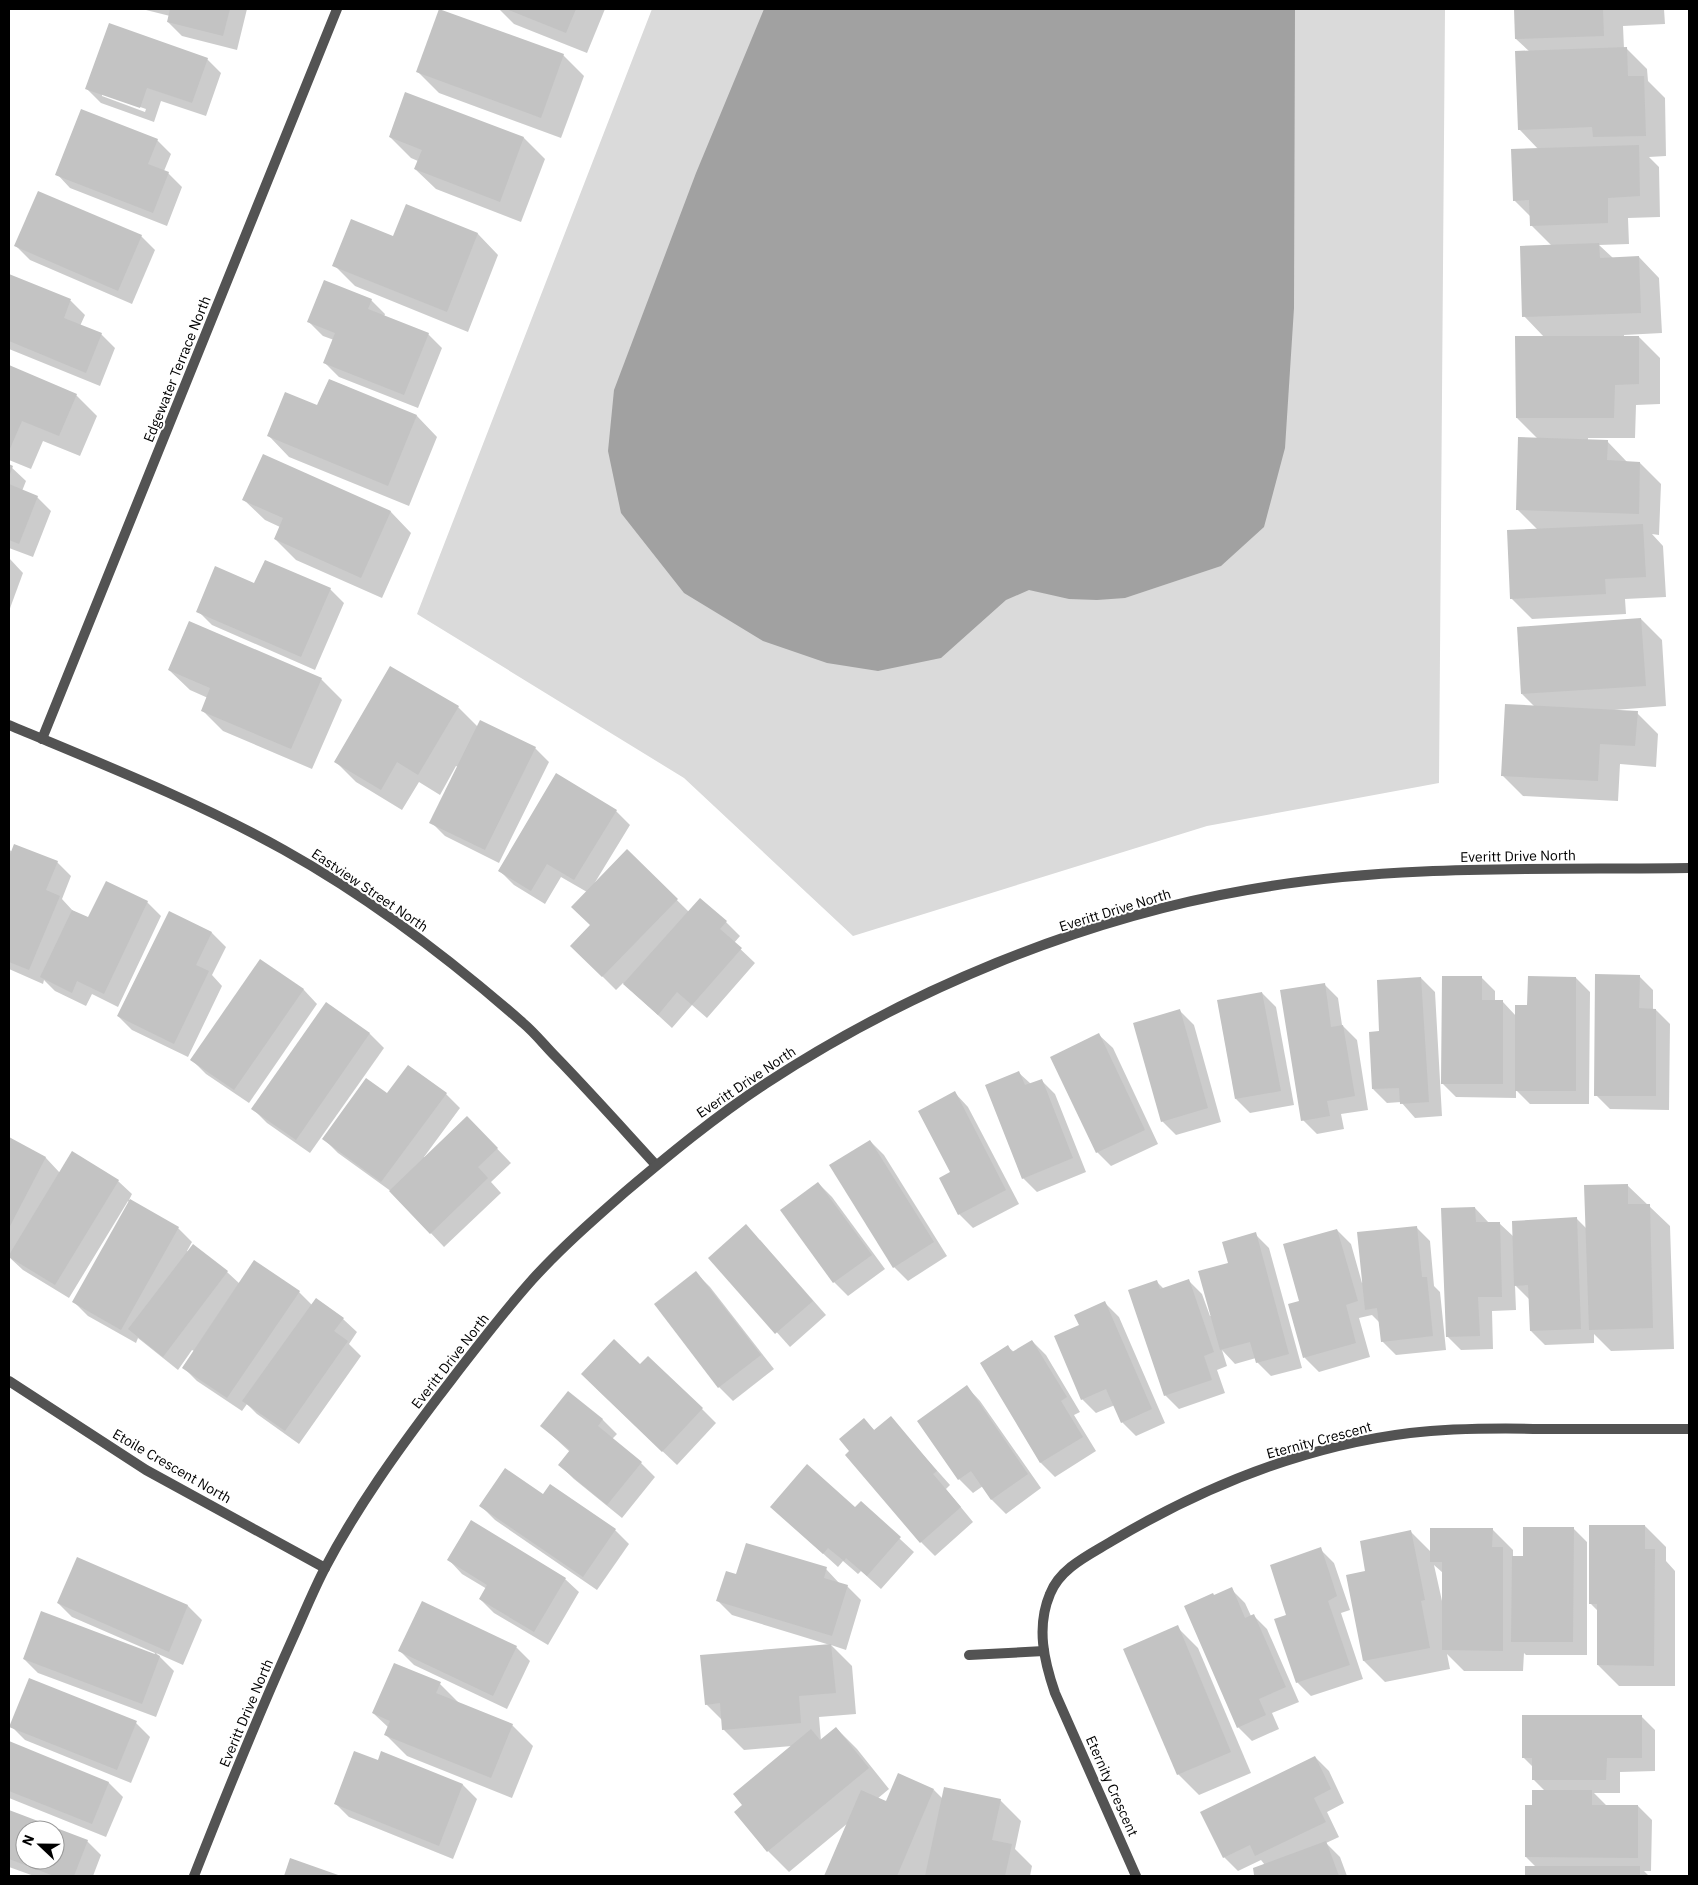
<svg xmlns="http://www.w3.org/2000/svg" width="1698" height="1885" font-family="'IBM Plex Sans',sans-serif">
<rect width="100%" height="100%" fill="#fff"/>
<path fill="#dadada" d="M652,9H1445L1439,783L1207,826L853,936L684,778L417,614Z"/>
<path fill="#a1a1a1" d="M764,9H1295L1294,308L1285,448L1264,527L1221,566L1125,598L1097,600L1069,599L1029,590L1006,600L941,658L878,671L827,663L763,641L684,593L621,513L608,451L614,390L696,173Z"/>
<g fill="#0003" fill-rule="evenodd">
<path d="M142,9H247L237,50L182,36L168,22L170,16Z"/>
<path d="M499,9H605L587,53L514,24Z"/>
<path d="M1515,9H1664L1665,24L1623,26L1624,49L1626,48L1647,69L1648,81L1665,98L1666,156L1649,157L1659,167L1660,217L1628,218L1629,244L1599,245L1613,258L1639,257L1659,278L1662,333L1624,335V337H1639L1660,358V404L1636,405L1635,438H1588V441H1607L1628,463H1640L1661,484L1659,535L1652,534L1663,546L1666,597L1625,599L1626,614L1532,619L1511,598L1538,530L1517,509L1538,439L1517,418L1544,337L1524,316L1552,246L1531,225V217L1514,200L1539,150L1519,129L1530,52L1516,39Z"/>
<path d="M563,55L584,76L561,138L439,93L418,72Z"/>
<path d="M207,59L221,73L206,116L161,101L154,122L101,103L87,89ZM102,94L146,109L145,112L102,96Z"/>
<path d="M406,94L524,138L545,159L521,222L436,189L415,169L418,161L411,158L390,137Z"/>
<path d="M157,140L171,154L164,171L168,173L182,187L167,226L70,188L57,174Z"/>
<path d="M407,206L478,234L498,255L468,332L355,286L334,265L394,237Z"/>
<path d="M141,236L155,250L132,304L30,260L16,246Z"/>
<path d="M9,275L71,301L85,315L80,326L101,334L115,348L100,386L9,349Z"/>
<path d="M325,282L371,300L385,314L384,317L428,334L442,348L418,408L339,377L325,363L334,340L323,336L309,322Z"/>
<path d="M9,367L76,395L97,416L80,456L43,441L31,469L9,460Z"/>
<path d="M330,380L417,416L437,437L409,506L289,457L269,436L318,407Z"/>
<path d="M264,456L391,512L411,533L382,598L296,560L275,539L280,527L265,520L244,500Z"/>
<path d="M9,465L26,481L22,491L37,497L51,511L33,557L9,548Z"/>
<path d="M9,558L23,573L9,611Z"/>
<path d="M265,561L330,589L344,603L315,670L212,625L198,611L255,585Z"/>
<path d="M1641,619L1662,640L1666,706L1614,710V711L1637,713L1658,734L1656,767L1620,764L1618,801L1523,796L1502,775L1535,707L1522,694Z"/>
<path d="M169,670L321,679L342,700L312,769L223,731L202,710L208,698L190,690Z"/>
<path d="M458,707L478,727L535,748L549,762L499,863L445,836L431,822L458,767L456,766L440,795L419,782L402,810L356,782L335,761Z"/>
<path d="M616,811L630,825L594,884L627,851L689,912L701,900L726,922L740,936L734,943L755,963L707,1018L692,1005L672,1028L623,983L616,990L572,946L592,925L587,892L561,877L545,904L514,885L500,871Z"/>
<path d="M9,849L12,852L57,862L71,876L62,899L73,911L89,919L147,902L161,916L118,1007L92,994L86,1006L55,991L44,980L43,984L9,969Z"/>
<path d="M169,913L212,933L226,947L212,975L222,986L188,1057L132,1030L118,1016Z"/>
<path d="M260,961L304,990L317,1004L249,1103L206,1074L192,1060Z"/>
<path d="M1639,976L1653,990V1010H1656L1670,1024L1669,1110L1610,1109L1596,1095Z"/>
<path d="M1481,977L1495,991V1002H1503L1516,1016L1528,1006L1576,978L1590,992L1589,1104H1530L1516,1090V1098L1456,1097L1442,1083Z"/>
<path d="M1421,978L1435,992L1442,1116L1415,1118L1401,1102L1387,1103L1373,1089L1381,1032Z"/>
<path d="M1324,984L1338,998L1342,1025L1357,1040L1368,1110L1341,1114L1344,1129L1317,1134L1303,1120Z"/>
<path d="M1262,993L1276,1007L1294,1105L1250,1113L1236,1099Z"/>
<path d="M326,1004L370,1034L384,1048L310,1153L267,1123L253,1109Z"/>
<path d="M1180,1011L1194,1025L1221,1122L1176,1135L1162,1121Z"/>
<path d="M1099,1035L1113,1048L1158,1144L1111,1166L1097,1152Z"/>
<path d="M408,1067L446,1094L460,1108L424,1157L425,1158L481,1132L511,1163L491,1182L501,1193L444,1247L392,1192L338,1153L324,1139L387,1095Z"/>
<path d="M1019,1073L1031,1084L1041,1080L1055,1094L1086,1172L1037,1192L1023,1178Z"/>
<path d="M955,1093L968,1107L1019,1204L973,1228L959,1214L951,1172Z"/>
<path d="M9,1139L46,1158L60,1173L118,1181L132,1194L129,1200L178,1228L192,1242L187,1251L188,1252L193,1245L227,1272L240,1284L299,1292L312,1305L343,1319L357,1332L349,1344L361,1356L299,1444L257,1414L247,1404L242,1411L197,1381L183,1367L194,1351L192,1350L178,1370L138,1338L136,1343L88,1316L74,1302L130,1203L128,1201L69,1298L23,1270L9,1257Z"/>
<path d="M870,1141L884,1155L947,1256L908,1281L894,1267Z"/>
<path d="M818,1183L832,1197L885,1269L848,1296L834,1282Z"/>
<path d="M1627,1185L1670,1226L1674,1349L1611,1351L1594,1334V1343L1545,1345L1531,1331L1529,1299L1515,1285L1516,1310L1492,1311L1493,1349L1461,1350L1447,1336L1475,1208L1489,1223H1499L1514,1237L1577,1219L1587,1229Z"/>
<path d="M1416,1227L1430,1241L1434,1286L1440,1292L1446,1350L1396,1355L1382,1341L1380,1323L1372,1315L1359,1318L1370,1357L1319,1372L1305,1358L1290,1305L1300,1302L1337,1230L1351,1244L1362,1283Z"/>
<path d="M1255,1234L1269,1248L1302,1368L1271,1376L1257,1362L1256,1358L1235,1364L1222,1350L1227,1366L1217,1370L1225,1393L1179,1409L1165,1395L1157,1282L1164,1289L1188,1280L1202,1294L1210,1316H1212L1229,1263Z"/>
<path d="M760,1240L826,1315L790,1347L710,1258Z"/>
<path d="M696,1273L710,1287L774,1369L733,1401L719,1387Z"/>
<path d="M1105,1303L1119,1317L1165,1423L1136,1436L1122,1422L1115,1405L1096,1413L1082,1399L1080,1326Z"/>
<path d="M1032,1341L1046,1355L1080,1412L1074,1415L1096,1451L1055,1477L1041,1463L981,1363L1008,1347L1014,1352Z"/>
<path d="M640,1365L702,1409L716,1423L677,1465L596,1388Z"/>
<path d="M967,1387L980,1401L1041,1488L1006,1514L992,1500L983,1486L973,1493L959,1479Z"/>
<path d="M568,1393L603,1420L617,1434L612,1439L641,1463L655,1477L622,1518L574,1479L560,1465L570,1452L542,1426Z"/>
<path d="M890,1418L950,1485L946,1489L973,1522L935,1556L921,1542L851,1451L864,1420L875,1431Z"/>
<path d="M543,1496L615,1530L629,1544L597,1590L495,1520L481,1506Z"/>
<path d="M861,1503L914,1552L881,1589L861,1571L858,1574L843,1561L838,1567L786,1520L855,1509Z"/>
<path d="M1645,1526L1666,1547V1561L1675,1571V1686H1619L1598,1665V1611L1591,1604Z"/>
<path d="M1573,1528L1587,1542V1655H1526L1524,1653L1523,1671H1464L1447,1654L1450,1669L1385,1682L1364,1661L1347,1576L1367,1572L1411,1532L1431,1552L1492,1529L1513,1550V1557H1524ZM1434,1565L1443,1573V1601H1442Z"/>
<path d="M1320,1549L1334,1563L1350,1610L1341,1613L1363,1679L1311,1696L1297,1682L1288,1615Z"/>
<path d="M78,1559L188,1606L202,1620L183,1665L156,1653L174,1671L156,1717L38,1673L24,1659L154,1655L155,1653L72,1617L58,1603Z"/>
<path d="M449,1560L565,1579L579,1592L548,1645L494,1613L480,1599L487,1589L462,1574Z"/>
<path d="M826,1569L840,1584L847,1586L861,1600L846,1650L831,1645L852,1666L856,1714L819,1717L821,1741L836,1728L857,1749L889,1789L877,1799L887,1803L934,1790L943,1799L1000,1800L1021,1821L1015,1849L1032,1866L1030,1876H825L848,1823L789,1872L768,1851L735,1812L743,1805L792,1746L744,1750L723,1729V1721L706,1704L830,1645L732,1615L718,1601L737,1576Z"/>
<path d="M1231,1589L1245,1603L1251,1616L1253,1615L1267,1629L1299,1702L1272,1713L1279,1729L1252,1741L1238,1727L1214,1596Z"/>
<path d="M1177,1627L1198,1648L1251,1773L1199,1795L1178,1774Z"/>
<path d="M516,1647L530,1661L507,1709L414,1665L400,1651Z"/>
<path d="M440,1684L460,1704L512,1725L533,1746L512,1798L407,1756L386,1735L389,1728L373,1713Z"/>
<path d="M1641,1716L1655,1730V1771L1620,1772V1793H1594L1606,1805L1638,1806L1652,1820L1651,1871H1644L1649,1876H1527V1867H1536L1526,1857L1533,1806L1545,1791L1533,1779V1767L1523,1757Z"/>
<path d="M136,1723L150,1737L131,1783L25,1740L11,1726Z"/>
<path d="M9,1742L109,1783L123,1797L106,1837L9,1798Z"/>
<path d="M382,1753L463,1785L477,1799L453,1859L349,1817L335,1803L378,1761Z"/>
<path d="M1315,1757L1329,1771L1344,1803L1327,1812L1339,1837L1326,1843L1340,1857L1347,1876H1254L1265,1865L1261,1860L1238,1871L1224,1857Z"/>
<path d="M9,1812L87,1841L101,1855L93,1876H34L9,1867ZM25,1830H55V1860H25Z"/>
<path d="M291,1859L338,1876H285Z"/>
</g>
<g fill="#c3c3c3" fill-rule="evenodd">
<path d="M170,9H230L223,36L167,22Z"/>
<path d="M439,9L564,54L541,118L416,72Z"/>
<path d="M506,9H576L566,33Z"/>
<path d="M1514,9H1603L1604,36L1515,39Z"/>
<path d="M109,23L208,58L192,103L147,88L140,108L85,89Z"/>
<path d="M1627,47L1628,76H1644L1646,136L1593,137L1592,127L1518,130L1515,51Z"/>
<path d="M405,92L524,137L500,202L414,169L422,150L389,137Z"/>
<path d="M81,109L158,139L148,164L169,172L153,213L55,175Z"/>
<path d="M1639,145L1640,196L1608,198V223L1530,226L1529,200L1513,201L1511,149Z"/>
<path d="M38,191L142,235L118,291L14,246Z"/>
<path d="M406,204L478,233L447,312L332,266L351,219L393,236Z"/>
<path d="M1599,243L1600,258L1639,256L1641,313L1522,317L1520,246Z"/>
<path d="M9,274L71,299L64,318L102,333L86,373L9,341Z"/>
<path d="M324,280L372,299L368,309L429,333L404,395L323,363L335,333L307,322Z"/>
<path d="M1515,336H1639V384L1615,385L1614,418H1516Z"/>
<path d="M9,365L77,394L59,436L22,421L9,451Z"/>
<path d="M329,379L417,415L388,486L267,436L285,392L317,405Z"/>
<path d="M1518,437L1608,440L1607,460L1640,462L1639,514L1516,510Z"/>
<path d="M263,454L391,511L361,578L274,539L283,518L242,500Z"/>
<path d="M9,464L13,466L9,477Z"/>
<path d="M9,484L38,496L19,544L9,540Z"/>
<path d="M1643,524L1646,577L1605,579L1606,594L1510,599L1507,530Z"/>
<path d="M265,560L331,588L301,657L196,612L215,566L254,583Z"/>
<path d="M1641,618L1646,686L1521,694L1517,627Z"/>
<path d="M189,621L322,678L291,749L201,711L210,688L168,670Z"/>
<path d="M390,666L459,706L418,775L397,762L381,790L334,762Z"/>
<path d="M1505,704L1638,711L1635,746L1600,744L1598,781L1501,776Z"/>
<path d="M480,720L536,747L485,850L429,823Z"/>
<path d="M556,773L617,810L574,880L547,864L531,891L498,871Z"/>
<path d="M14,844L58,861L46,890L60,896L29,970L9,962V857Z"/>
<path d="M627,849L678,899L602,977L570,946L590,925L571,907Z"/>
<path d="M106,881L148,901L104,994L77,981L72,993L40,977L72,910L88,917Z"/>
<path d="M700,898L727,921L720,929L742,948L692,1005L677,992L658,1015L623,984Z"/>
<path d="M169,911L212,932L196,965L209,971L174,1044L117,1016Z"/>
<path d="M260,959L304,989L234,1090L190,1060Z"/>
<path d="M1595,974L1640,975L1639,1008L1656,1009V1096H1594Z"/>
<path d="M1442,976H1482V1000H1503V1084H1441Z"/>
<path d="M1528,976L1576,977V1091H1515V1005H1527Z"/>
<path d="M1421,977L1429,1102L1400,1104L1399,1088L1372,1089L1369,1032L1379,1031L1377,980Z"/>
<path d="M1325,983L1331,1027L1343,1025L1355,1096L1327,1101L1330,1116L1301,1121L1280,990Z"/>
<path d="M1262,992L1281,1091L1235,1099L1217,1000Z"/>
<path d="M326,1002L370,1033L296,1140L251,1109Z"/>
<path d="M1180,1009L1208,1108L1161,1122L1133,1023Z"/>
<path d="M1099,1033L1145,1130L1096,1153L1050,1057Z"/>
<path d="M408,1065L447,1093L381,1182L322,1139L366,1078L387,1093Z"/>
<path d="M1019,1071L1025,1085L1042,1079L1073,1158L1022,1179L985,1085Z"/>
<path d="M955,1091L1006,1190L958,1215L939,1178L950,1172L918,1111Z"/>
<path d="M467,1116L498,1148L478,1167L488,1178L430,1234L389,1191Z"/>
<path d="M9,1137L46,1157L9,1228Z"/>
<path d="M870,1140L934,1242L893,1268L829,1165Z"/>
<path d="M72,1151L119,1180L55,1285L9,1257V1255Z"/>
<path d="M818,1182L872,1255L833,1283L780,1210Z"/>
<path d="M1628,1184V1204H1650L1653,1328L1589,1330L1584,1185Z"/>
<path d="M130,1199L179,1227L121,1330L72,1302Z"/>
<path d="M1475,1207L1476,1222H1500L1502,1297H1478L1480,1336L1446,1337L1441,1208Z"/>
<path d="M1577,1217L1581,1329L1530,1331L1528,1285L1514,1286L1512,1221Z"/>
<path d="M746,1224L813,1301L775,1334L708,1258Z"/>
<path d="M1417,1226L1422,1277H1427L1433,1336L1381,1342L1377,1308L1365,1310L1357,1232Z"/>
<path d="M1337,1229L1358,1301L1346,1305L1356,1343L1303,1358L1288,1304L1299,1301L1283,1244Z"/>
<path d="M1256,1232L1289,1354L1256,1363L1250,1342L1220,1350L1198,1271L1228,1263L1222,1242Z"/>
<path d="M193,1244L228,1271L163,1357L128,1329Z"/>
<path d="M254,1260L300,1291L227,1398L182,1368Z"/>
<path d="M696,1271L761,1355L718,1388L654,1304Z"/>
<path d="M1189,1279L1214,1352L1204,1356L1212,1380L1164,1396L1128,1290L1157,1280L1160,1289Z"/>
<path d="M316,1298L344,1318L334,1331L348,1341L285,1431L242,1401Z"/>
<path d="M1105,1301L1152,1409L1121,1423L1106,1389L1081,1400L1054,1336L1079,1325L1074,1315Z"/>
<path d="M614,1339L640,1364L648,1356L703,1408L662,1452L581,1374Z"/>
<path d="M1032,1340L1067,1397L1061,1401L1083,1437L1040,1463L980,1363L1008,1345L1012,1352Z"/>
<path d="M967,1385L1028,1474L991,1500L971,1471L958,1480L917,1421Z"/>
<path d="M568,1391L603,1419L598,1426L642,1462L607,1505L558,1465L570,1450L540,1426Z"/>
<path d="M891,1416L937,1471L933,1474L961,1507L920,1543L845,1455L849,1451L839,1439L864,1418L874,1430Z"/>
<path d="M807,1464L855,1507L861,1501L901,1537L867,1576L846,1558L844,1561L828,1548L823,1554L770,1507Z"/>
<path d="M505,1468L543,1494L550,1484L616,1529L583,1577L479,1506Z"/>
<path d="M471,1520L566,1578L534,1632L479,1599L487,1585L447,1560Z"/>
<path d="M1589,1525H1645V1549H1655L1654,1666L1597,1665V1604H1589Z"/>
<path d="M1523,1527H1574L1573,1642H1511L1512,1556H1523Z"/>
<path d="M1430,1528H1493L1492,1547H1503V1651L1442,1650V1562H1430Z"/>
<path d="M1411,1530L1425,1600L1421,1601L1430,1648L1363,1661L1346,1575L1365,1571L1360,1541Z"/>
<path d="M746,1543L827,1567L824,1578L848,1585L832,1636L716,1601L726,1571L736,1574Z"/>
<path d="M1321,1547L1337,1596L1328,1601L1350,1665L1296,1683L1274,1619L1286,1615L1270,1565Z"/>
<path d="M77,1557L188,1605L169,1652L57,1603Z"/>
<path d="M1232,1587L1245,1618L1254,1614L1286,1687L1259,1699L1266,1715L1237,1728L1184,1606L1213,1593L1214,1595Z"/>
<path d="M422,1601L517,1646L493,1696L398,1651Z"/>
<path d="M41,1611L160,1656L142,1704L23,1659Z"/>
<path d="M1178,1625L1231,1752L1177,1775L1123,1649Z"/>
<path d="M831,1644L836,1693L799,1696L801,1723L722,1730L720,1703L705,1705L700,1655Z"/>
<path d="M394,1663L441,1682L436,1693L513,1724L491,1778L384,1735L390,1721L372,1713Z"/>
<path d="M29,1678L137,1721L117,1770L9,1727Z"/>
<path d="M1522,1715H1642V1758H1607L1606,1780H1532V1758H1522Z"/>
<path d="M836,1727L869,1768L767,1852L734,1812L742,1805L733,1794L811,1729L820,1740Z"/>
<path d="M9,1741L109,1782L92,1824L9,1791Z"/>
<path d="M354,1751L378,1760L381,1751L463,1784L439,1846L334,1804Z"/>
<path d="M1315,1756L1331,1789L1314,1798L1326,1822L1255,1856L1250,1845L1223,1858L1200,1812Z"/>
<path d="M898,1773L934,1789L897,1876H824L861,1790L886,1801Z"/>
<path d="M944,1787L1001,1799L992,1840L1012,1844L1005,1876H925Z"/>
<path d="M1532,1790H1592V1805H1638V1858L1525,1857V1805H1532Z"/>
<path d="M9,1810L88,1840L74,1876H54L9,1859ZM25,1830H55V1860H25Z"/>
<path d="M1326,1841L1339,1876H1251L1254,1875L1253,1868Z"/>
<path d="M290,1858L341,1876H284Z"/>
<rect x="1525" y="1866" width="115" height="10"/>
</g>
<g fill="none" stroke-linecap="round" stroke-linejoin="round">
<g stroke="#535353" stroke-width="10">
<path d="M42,739L337,9"/>
<path d="M9,1381L146,1470L325,1568"/>
<path d="M969,1655L1044,1651"/>
<path d="M1136,1876L1055,1693C1044,1661 1036,1627 1050,1594C1060,1568 1089,1555 1112,1541C1203,1487 1304,1446 1410,1433C1454,1428 1499,1428 1543,1429C1592,1429 1641,1429 1689,1429"/>
</g>
<g stroke="#535353" stroke-width="10">
<path d="M9,725C102,764 196,801 284,850C370,898 449,958 523,1023C535,1033 545,1046 556,1057C590,1092 623,1129 656,1165"/>
<path d="M194,1876C225,1797 257,1718 292,1640C303,1616 313,1591 325,1568C357,1507 398,1450 439,1396C469,1357 499,1317 532,1280C560,1249 593,1220 625,1192C670,1154 716,1116 765,1084C907,991 1079,919 1247,890C1392,864 1542,870 1689,868"/>
</g>
</g>
<g text-anchor="middle" stroke-width="4" stroke-linejoin="round" paint-order="stroke">
<g font-size="14" fill="#000" stroke="#fff">
<text transform="translate(177 369) rotate(-68)" y="5">Edgewater Terrace North</text>
<text transform="translate(1518 856) rotate(-1)" y="5">Everitt Drive North</text>
<text transform="translate(370 890) rotate(34)" y="5">Eastview Street North</text>
<text transform="translate(1115 910) rotate(-17)" y="5">Everitt Drive North</text>
<text transform="translate(746 1082) rotate(-34)" y="5">Everitt Drive North</text>
<text transform="translate(450 1361) rotate(-52)" y="5">Everitt Drive North</text>
<text transform="translate(1319 1440) rotate(-15)" y="5">Eternity Crescent</text>
<text transform="translate(172 1466) rotate(30)" y="5">Etoile Crescent North</text>
<text transform="translate(246 1713) rotate(-67)" y="5">Everitt Drive North</text>
<text transform="translate(1112 1786) rotate(66)" y="5">Eternity Crescent</text>
</g>
</g>
<rect width="1698" height="1885" fill="none" stroke="#000000" stroke-width="20"/>
<g transform="translate(40 1845) rotate(292)"><circle r="24" fill="#ffffff" stroke="#999999"/>
<path d="M0-4L9 19L0 12L-9 19Z" fill="#000000"/>
<text y="-8" font-size="14" font-weight="bold" text-anchor="middle" fill="#000000">N</text>
</g>
</svg>
